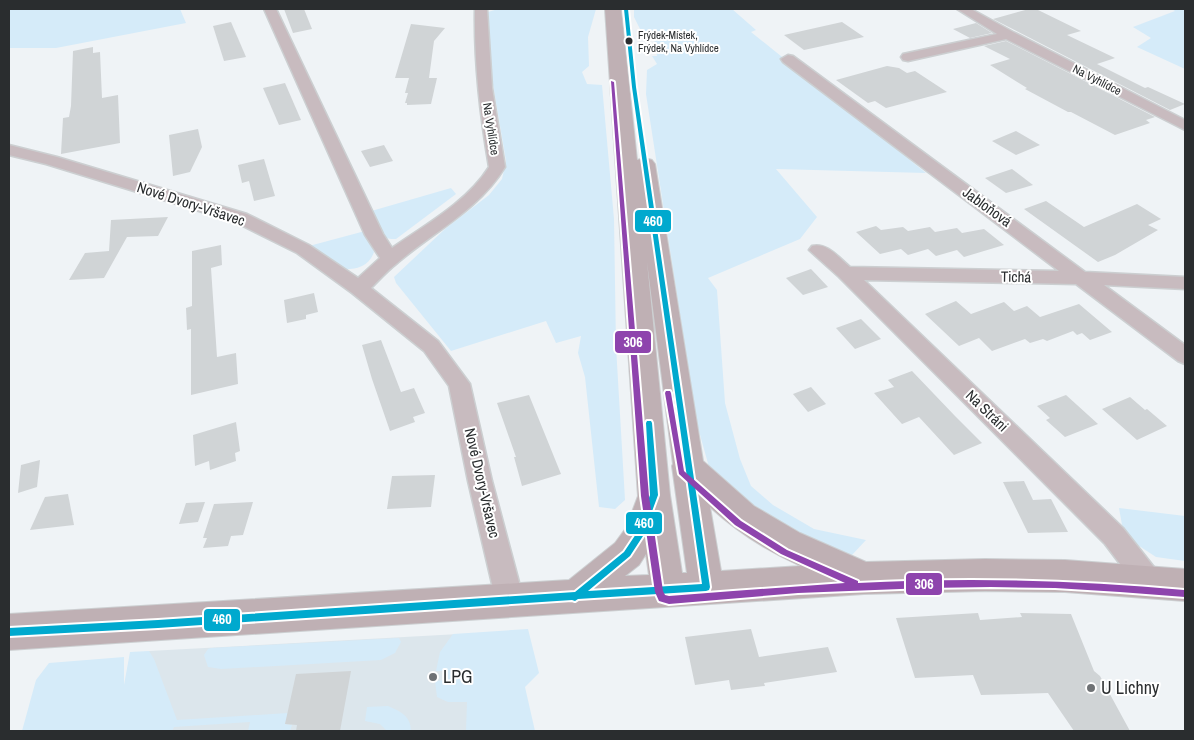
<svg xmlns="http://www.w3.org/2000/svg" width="1194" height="740" font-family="'Archivo Narrow',sans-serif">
<rect width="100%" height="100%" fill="#eff3f6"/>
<path fill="#dce6ec" d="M459,634L473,731H150L149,651Z"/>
<g fill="#d5ebf9">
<path d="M9,9H180L186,23L56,48H9Z"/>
<path d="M498,9H596L588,37L589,66L582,72L587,84L602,85L614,219L616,346L625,500L615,509L599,507L585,377L578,353L581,336L556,343L546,321L451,351L396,283L394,277L446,228L489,195L502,179L506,161L492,79L488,12Z"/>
<path d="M634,9H732L756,30L751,32L926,173L776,169L817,217L800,239L708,278L717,290L725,403L740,459L751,486L773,505L814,529L866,540L852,555L811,542L764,521L709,467L697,424L646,94L647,70L657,64L652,56H657L654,37H644L634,17Z"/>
<path d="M1172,9H1185V69L1137,47L1151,38L1133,27L1175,11Z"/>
<path d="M451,188L456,194L396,239C378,240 375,226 368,212Z"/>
<path d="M365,231L374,252C369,267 355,270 341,269L309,246Z"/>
<path d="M1119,508L1185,516V561L1156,557L1124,536Z"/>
<path d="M528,629L539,673L525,687L535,731H466L467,702H448L437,697L435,681L446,680L447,671H436L440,652L453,634Z"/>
<path d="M399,638L401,642L395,653L381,660L221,669L208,667L204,655L208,649L211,648Z"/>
<path d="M149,651L154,659L177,720L288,713L285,724L292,725L290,731H248L250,722L174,727L172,731H22L36,680L49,663L124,657V685L130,652Z"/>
<path d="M388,706C400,711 411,716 411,731H387L380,724L365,721L367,707Z"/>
</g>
<g fill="#d0d4d6">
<path d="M284,9H304L312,29L293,33Z"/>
<path d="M1029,9H1036L1081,31L1067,35L1115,58L1097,64L1145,88L1148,87L1185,104L1170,110L993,19Z"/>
<path d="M231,22L246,57L224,61L213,26Z"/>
<path d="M842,22L864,37L804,50L784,35Z"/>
<path d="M976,23L992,33L970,38L953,29Z"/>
<path d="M411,24L445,28L434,41L429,78H437L431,104L407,105V103H405L408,93H405L409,78H395Z"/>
<path d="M1006,41L1155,117L1146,120L1150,123L1115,135L1071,112H1068L1025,89L1027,88L990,65L1010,59L984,46Z"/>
<path d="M93,47V53L100,52L102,98L118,95L120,143L61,154L63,118L69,117L71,106L73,51Z"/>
<path d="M887,66L899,68L907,73L915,71L947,92L886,108L875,101L868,103L836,80Z"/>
<path d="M285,83L301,120L279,125L263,88Z"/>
<path d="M198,129L202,147L190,172L173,176L169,135Z"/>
<path d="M1016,131L1040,145L1016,155L992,141Z"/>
<path d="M384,145L393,161L370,167L361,151Z"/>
<path d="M264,159L275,196L254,201L249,181L242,183L238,165Z"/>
<path d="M1012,169L1033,185L1006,193L985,178Z"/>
<path d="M1046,201L1084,227L1137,204L1161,219L1148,225L1158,230L1115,255L1098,262L1024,209Z"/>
<path d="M168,217L158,236L127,237L104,278L69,280L85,253L109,251L111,220Z"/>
<path d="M876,226L881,230L903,227L908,231L930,227L935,232L957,228L962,233L984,229L1004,245L964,257L957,250L936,256L928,249L908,255L901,249L880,254L856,232Z"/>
<path d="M221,245L222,265L211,268L217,357L236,353L238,384L191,395V329L187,330L186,308L192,306V251Z"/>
<path d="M811,269L828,287L803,295L786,278Z"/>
<path d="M314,293L318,312L306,315V319L287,323L284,300Z"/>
<path d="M956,301L971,314L1004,302L1014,311L1027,306L1040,317L1079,304L1112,332L1090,340L1082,333L1077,335L1073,331L1047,341L1043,339L1030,343L1025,339L992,351L979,338L959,346L925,314Z"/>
<path d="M861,319L881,339L855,349L836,328Z"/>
<path d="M381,340L401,392L414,388L425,413L413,417L415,422L390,431L372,379L362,345Z"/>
<path d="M912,371L955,416L982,443L954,455L919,417L902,424L874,393L894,387L888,380Z"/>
<path d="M811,387L826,404L808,412L793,394Z"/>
<path d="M529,395L561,474L522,486L514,457H516L497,403Z"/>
<path d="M1066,395L1098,424L1065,437L1046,420L1050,418L1037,406Z"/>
<path d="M1130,397L1145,410L1147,409L1167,426L1137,440L1102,409Z"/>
<path d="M236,422L240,451L235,453L236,461L210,470L209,461L195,466L193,435Z"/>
<path d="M40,460L37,487L18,493L21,465Z"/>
<path d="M435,475L431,507L387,509L392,476Z"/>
<path d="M1024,481L1033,500L1051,499L1068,532L1028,533L1003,482Z"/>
<path d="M68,494L74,525L30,530L45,497Z"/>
<path d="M205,502L198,522L179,524L186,503Z"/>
<path d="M253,502L243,535L231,536L228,546L203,548L207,538H203L214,504Z"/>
<path d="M978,613L980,620L1022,617L1020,613L1071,614L1094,671L1100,676L1130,731H1074L1048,693L981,695L973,675L915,678L896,618Z"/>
<path d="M751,629L759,657L828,647L837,672L764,683L765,686L731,690L729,680L695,685L685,637Z"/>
<path d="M351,671L340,731H296L297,725L285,724L296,674Z"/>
</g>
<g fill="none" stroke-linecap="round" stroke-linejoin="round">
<g stroke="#cccfd1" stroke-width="3">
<g id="minor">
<path d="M264,9H276L383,234L392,248C425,225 467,202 489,167C480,115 474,62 475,9H487L492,88L505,167C479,210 433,232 396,264C387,271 379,280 371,288L438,341L470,384L492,481L524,601L520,610L510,614L500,610L496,601L468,481L449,386L424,351L352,293L297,253L235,222L46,164L9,155V145L57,157L247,214L309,245L358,278L380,258L365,235Z"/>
<path d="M957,9H971L1013,32L1185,120V130L1006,39L908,61L903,60L901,57L903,54L997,34Z"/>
<path d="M788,55L793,56L1085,272L1185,277V289L1104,285L1185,345V364L1178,361L1076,284L864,280L1123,528L1157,571L1161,580L1157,589L1148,593L1139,589L1105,544L839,277L809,250L812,246C827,242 839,258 850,267L1059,271L783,62L781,59Z"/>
</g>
</g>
<g stroke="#cccfd1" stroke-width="2">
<path id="secondary" d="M605,9H621L637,160L645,158L652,160L655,164L703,461L754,506L800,533L866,562L985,559L1065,560L1185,569V601L1065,592L985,591L864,594L9,650V614L569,580L615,543L626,528L638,496ZM647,262L673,464L672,466L687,573H682L670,495ZM710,507C737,532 767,551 801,566L721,571ZM646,554L649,575L625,576L639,565Z"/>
</g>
<use href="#minor" fill="#c8bbbf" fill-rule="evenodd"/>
<use href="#secondary" fill="#bfb0b4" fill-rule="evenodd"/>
<g stroke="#fff" stroke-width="4">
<path id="bus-1" d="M624,9H628L636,87L710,587L709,590L706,591L578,599L575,601L572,600L158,628L9,636V628L158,620L575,592L624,552L636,534L650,495L646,423L647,421H651L652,423L658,495L643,536L630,556L588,591L702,584L632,87Z"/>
</g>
<g stroke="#fff" stroke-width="4">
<path id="bus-2" d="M611,81L614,82L649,496L663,591L665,595L669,596L733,591L845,583L781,554L735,525L679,474L665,393L666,391H670L671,393L684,471L741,521L787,550L858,581V583C967,577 1076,580 1184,590L1185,591V597L1120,592L1055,588L991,587L926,588L798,593L669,604L659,601L655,592L641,496Z"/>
</g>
<use href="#bus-1" fill="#00a9ce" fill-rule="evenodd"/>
<use href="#bus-2" fill="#8e44ad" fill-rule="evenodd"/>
</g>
<circle fill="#2a2d2f" stroke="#fff" stroke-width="2" cx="629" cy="41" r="4.5"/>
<g fill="#6f7275" stroke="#fff" stroke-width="2">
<circle cx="433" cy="677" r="5"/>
<circle cx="1091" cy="688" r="5"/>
</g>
<g text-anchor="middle" stroke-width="4" stroke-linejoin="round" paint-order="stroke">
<g font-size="11" fill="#2a2d2f" stroke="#fff" text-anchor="start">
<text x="638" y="39">Frýdek-Místek,<tspan x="638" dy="13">Frýdek, Na Vyhlídce</tspan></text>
</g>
<g font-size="12" fill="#2a2d2f" stroke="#fff">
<text transform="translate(1097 80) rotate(27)" y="4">Na Vyhlídce</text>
<text transform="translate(491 129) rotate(81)" y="4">Na Vyhlídce</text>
</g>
<g font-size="15" fill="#2a2d2f" stroke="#fff">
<text transform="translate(191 204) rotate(18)" y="5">Nové Dvory-Vršavec</text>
<text transform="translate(987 207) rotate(36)" y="5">Jabloňová</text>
<text transform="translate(1016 277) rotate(1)" y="5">Tichá</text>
<text transform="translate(987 411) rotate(44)" y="5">Na Stráni</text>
<text transform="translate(482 483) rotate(77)" y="5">Nové Dvory-Vršavec</text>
</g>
<g font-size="18" fill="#2a2d2f" stroke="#fff" text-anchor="start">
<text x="443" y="683">LPG</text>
<text x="1101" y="694">U Lichny</text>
</g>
</g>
<g stroke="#fff" stroke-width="2">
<rect x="634" y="209" width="38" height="24" rx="5" fill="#00a9ce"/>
<rect x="614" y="330" width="38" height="24" rx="5" fill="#8e44ad"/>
<rect x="625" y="511" width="38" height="24" rx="5" fill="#00a9ce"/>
<rect x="905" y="572" width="38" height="24" rx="5" fill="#8e44ad"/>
<rect x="203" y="608" width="38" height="24" rx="5" fill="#00a9ce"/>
</g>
<g font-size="14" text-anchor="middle" font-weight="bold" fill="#fff">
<text x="653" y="226">460</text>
<text x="633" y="347">306</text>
<text x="644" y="528">460</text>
<text x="924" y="589">306</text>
<text x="222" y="624">460</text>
</g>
<rect width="1194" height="740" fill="none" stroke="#2a2d2f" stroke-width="20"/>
</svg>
